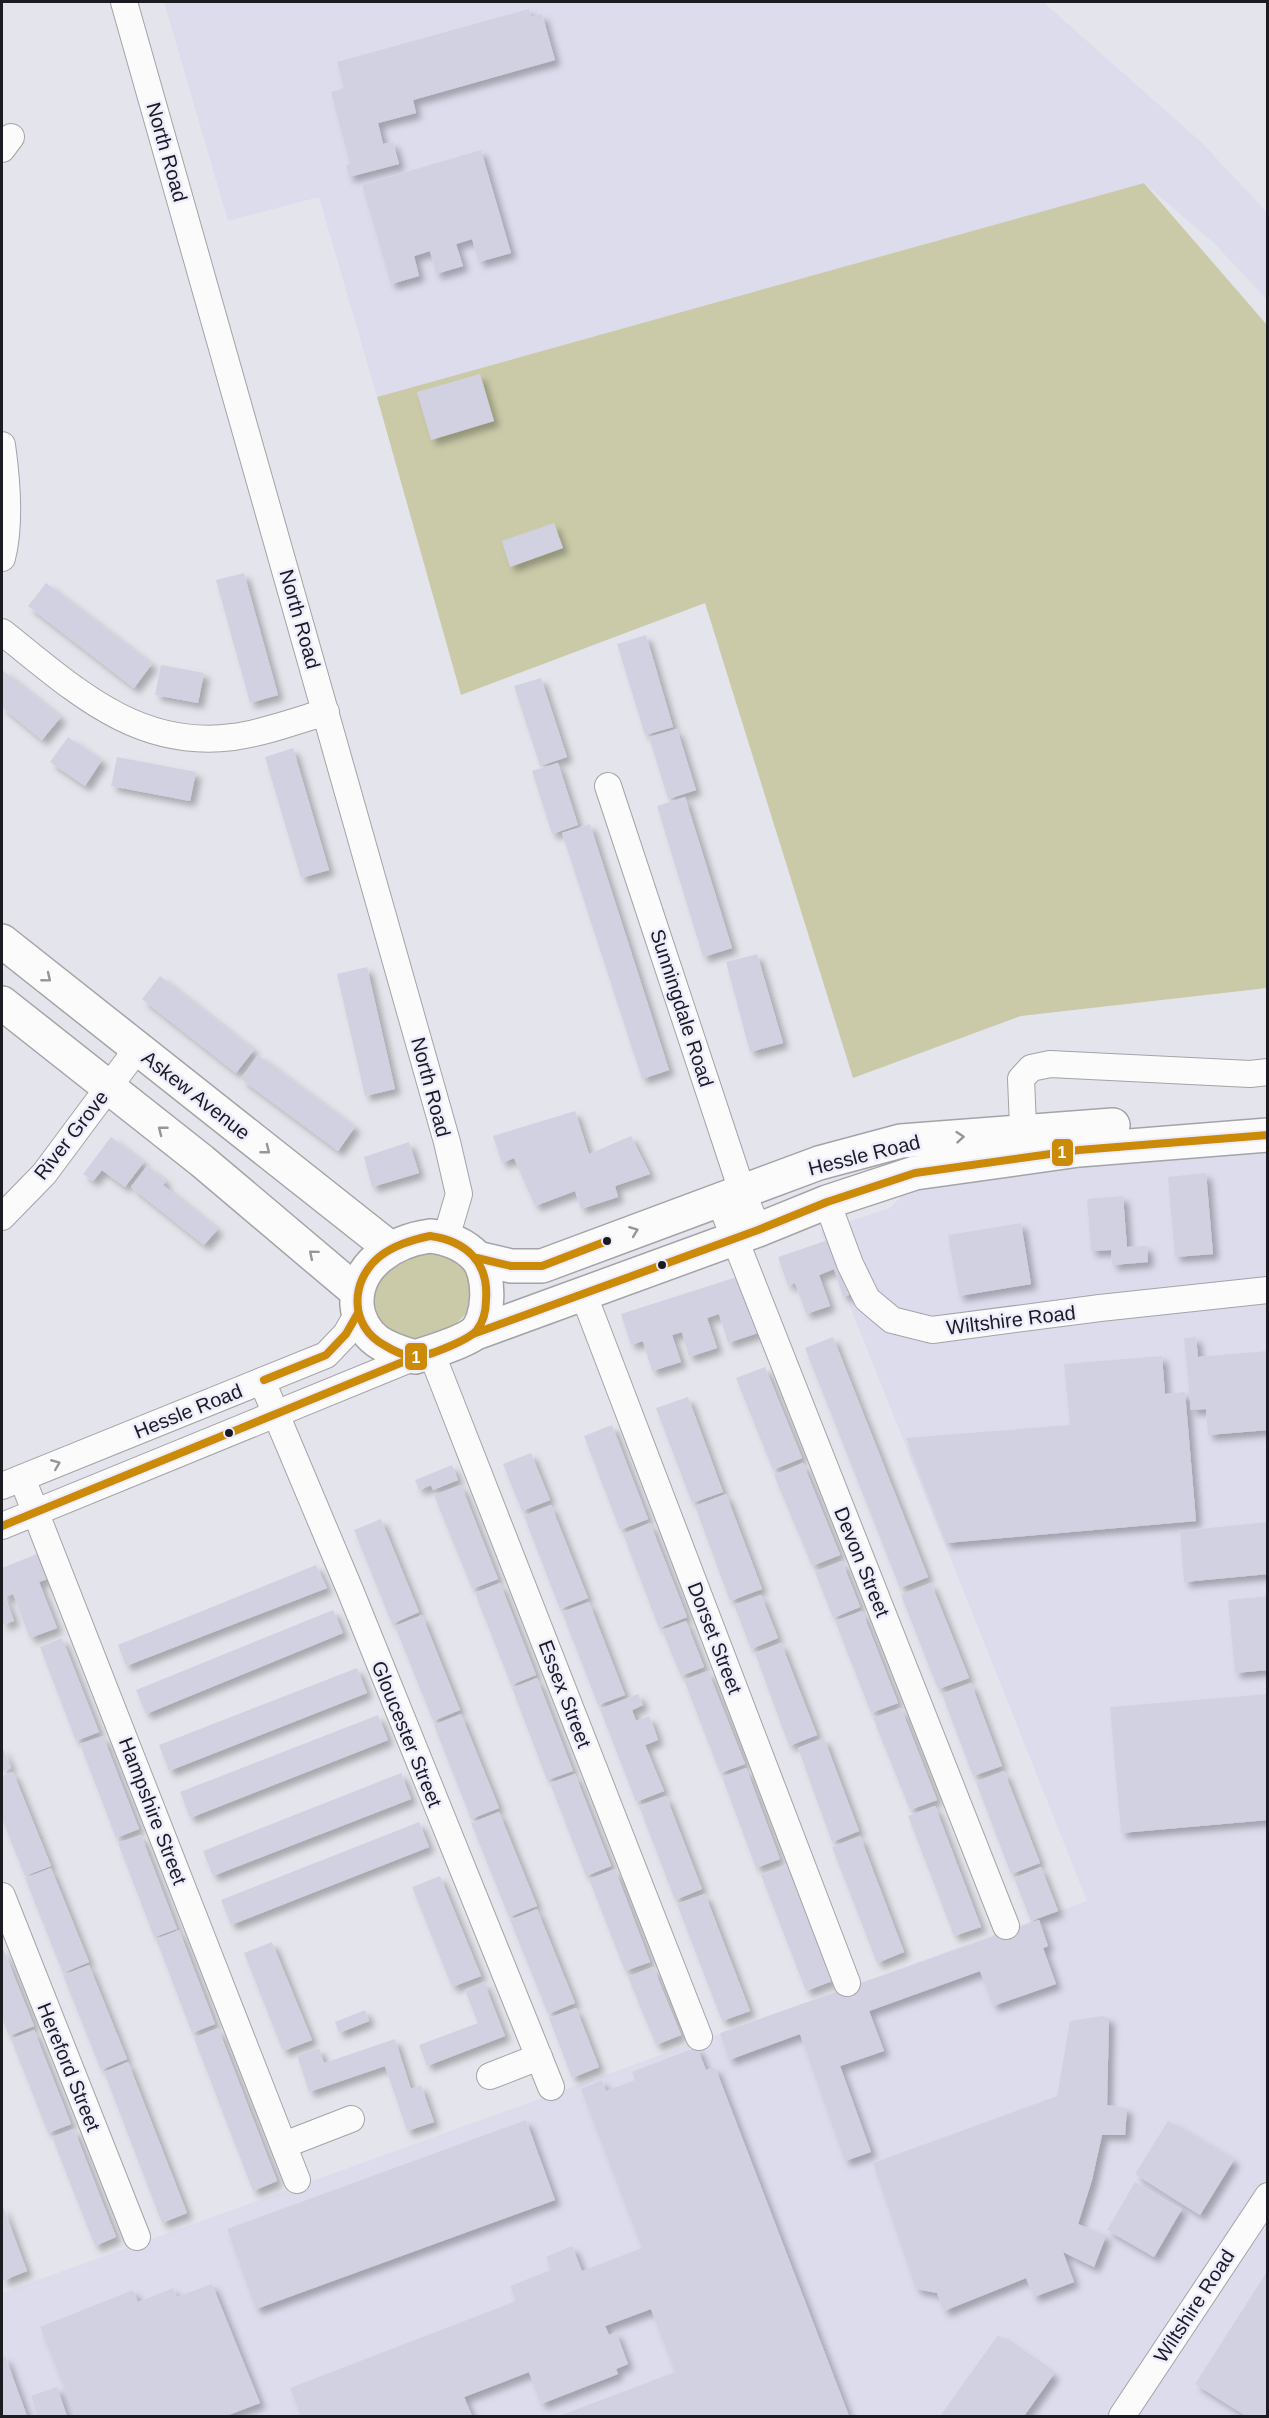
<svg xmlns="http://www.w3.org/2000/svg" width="1269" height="2418" font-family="Arial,sans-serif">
<defs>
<filter id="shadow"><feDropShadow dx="5.5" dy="5.5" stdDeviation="3" flood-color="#0004"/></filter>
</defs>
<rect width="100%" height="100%" fill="#e4e4ec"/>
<g fill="#dddced">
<path d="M164,2H1043L1201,142L1267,212V300L1214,243L1144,183L377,397L319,197L228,221Z"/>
<path d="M1267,1144V2416H2V2293L1087,1901L820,1231L890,1208L919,1178Z"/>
</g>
<g fill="#cacaa9">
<path d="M1144,183L1267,325V988L1021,1016L853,1078L705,603L461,695L377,397Z"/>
<path d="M442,1251L470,1271L474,1303C449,1340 410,1352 375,1321L371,1290L395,1261L416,1255Z"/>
</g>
<g fill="#d2d1e2" filter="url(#shadow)">
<path d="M529,9L531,17L542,14L555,60L413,100L416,113L378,123L383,144L393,142L399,164L349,177L346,165L350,164L331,92L344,88L337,62Z"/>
<path d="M481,150L511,253L479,262L472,239L456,244L463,266L436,274L430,251L414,256L419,276L391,284L362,185Z"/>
<path d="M480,374L494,421L431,440L417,392Z"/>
<path d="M554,523L563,548L510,567L502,541Z"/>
<path d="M244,573L278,695L250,703L216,580Z"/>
<path d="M46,583L152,664L134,688L28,606Z"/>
<path d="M646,635L673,727L645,735L617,644Z"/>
<path d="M161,665L204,673L198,703L155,695Z"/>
<path d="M2,670L61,717L42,740L2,707Z"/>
<path d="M541,678L567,757L540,766L514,686Z"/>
<path d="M677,729L696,790L668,799L649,737Z"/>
<path d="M68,737L102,760L85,786L50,762Z"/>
<path d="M293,748L329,870L301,878L265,757Z"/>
<path d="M117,757L196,772L190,801L111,786Z"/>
<path d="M558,763L578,825L552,834L532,771Z"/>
<path d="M685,797L732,948L703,957L657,806Z"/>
<path d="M590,824L669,1070L642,1079L562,833Z"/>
<path d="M757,954L783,1043L750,1052L726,962Z"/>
<path d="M367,967L395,1089L365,1096L337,974Z"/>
<path d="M160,976L254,1050L236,1073L142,999Z"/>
<path d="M258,1055L355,1127L338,1151L241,1079Z"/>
<path d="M575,1111L589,1154L631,1136L650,1174L615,1186L618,1197L581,1209L575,1191L535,1206L514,1158L502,1163L493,1136Z"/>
<path d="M111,1137L144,1162L125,1187L102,1170L93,1181L83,1174Z"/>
<path d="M409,1142L419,1173L372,1187L364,1157Z"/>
<path d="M147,1166L166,1181L163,1185L218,1229L204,1245L131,1187Z"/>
<path d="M1206,1173L1213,1254L1175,1257L1168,1177Z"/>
<path d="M1123,1196L1127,1247L1147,1246L1148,1262L1112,1265L1111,1250L1091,1251L1087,1199Z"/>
<path d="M1021,1223L1031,1284L959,1296L948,1235Z"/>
<path d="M837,1237L857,1292L843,1297L834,1269L819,1275L830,1306L806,1314L795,1283L788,1286L778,1257Z"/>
<path d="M740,1276L758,1333L728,1343L719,1314L707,1318L717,1348L689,1357L682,1332L672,1335L681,1362L652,1371L643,1341L631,1345L621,1314Z"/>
<path d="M833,1337L928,1577L900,1588L805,1348Z"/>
<path d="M1196,1337L1198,1357L1268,1351V1430L1208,1435L1206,1409L1191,1410L1184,1338Z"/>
<path d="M1162,1356L1165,1394L1185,1392L1196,1521L946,1543L906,1438L1070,1425L1064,1364Z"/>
<path d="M765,1367L802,1458L773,1470L736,1378Z"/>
<path d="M688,1397L723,1492L692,1503L656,1408Z"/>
<path d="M612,1425L648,1519L620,1530L584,1436Z"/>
<path d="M531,1453L550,1500L522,1511L503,1464Z"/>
<path d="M803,1463L840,1555L812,1566L774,1475Z"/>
<path d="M452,1465L458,1480L433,1490L431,1485L419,1490L415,1480Z"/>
<path d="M461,1485L498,1579L472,1589L434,1495Z"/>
<path d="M726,1494L762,1589L730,1601L695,1506Z"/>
<path d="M551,1505L588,1598L560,1609L524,1516Z"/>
<path d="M381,1519L419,1612L392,1624L354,1530Z"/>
<path d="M1268,1522V1574L1184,1582L1180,1531Z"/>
<path d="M650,1523L687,1617L659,1628L623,1534Z"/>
<path d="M37,1554L47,1579L39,1582L57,1628L30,1638L13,1594L5,1597L14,1621L2,1625V1568Z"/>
<path d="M842,1561L860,1607L833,1618L815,1572Z"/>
<path d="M316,1565L327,1588L126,1666L118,1645Z"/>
<path d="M500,1583L536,1675L511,1685L475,1593Z"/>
<path d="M931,1583L969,1678L938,1689L901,1595Z"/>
<path d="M761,1595L778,1638L751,1649L734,1605Z"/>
<path d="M1268,1596V1670L1235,1673L1228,1600Z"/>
<path d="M589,1602L625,1695L598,1705L562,1612Z"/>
<path d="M333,1610L343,1633L146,1714L136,1690Z"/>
<path d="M862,1611L898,1703L871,1713L835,1621Z"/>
<path d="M422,1615L460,1710L433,1721L395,1626Z"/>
<path d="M686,1621L704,1667L681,1676L662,1630Z"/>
<path d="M62,1638L99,1732L76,1741L40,1647Z"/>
<path d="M781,1643L817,1735L789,1746L755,1653Z"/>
<path d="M357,1668L367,1693L169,1771L159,1745Z"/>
<path d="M708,1671L745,1764L720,1773L684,1680Z"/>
<path d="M537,1678L573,1771L547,1780L512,1688Z"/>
<path d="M971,1683L1002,1766L973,1776L942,1694Z"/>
<path d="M638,1694L643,1705L632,1710L636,1721L649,1716L654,1728L658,1740L645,1745L664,1791L636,1802L600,1709Z"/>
<path d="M1268,1694V1820L1121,1833L1110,1707Z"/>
<path d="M901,1708L937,1800L910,1810L873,1718Z"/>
<path d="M461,1714L499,1808L471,1819L434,1725Z"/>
<path d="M378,1715L388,1740L190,1818L180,1792Z"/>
<path d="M103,1736L139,1829L116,1838L80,1744Z"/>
<path d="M824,1738L859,1831L832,1842L798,1748Z"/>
<path d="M2,1746L11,1768L2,1772Z"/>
<path d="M746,1768L780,1859L756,1868L722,1777Z"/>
<path d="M1004,1771L1040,1863L1011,1874L976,1782Z"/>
<path d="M13,1772L51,1866L25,1876L2,1819V1776Z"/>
<path d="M401,1773L411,1799L213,1876L203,1851Z"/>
<path d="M575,1774L611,1866L586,1876L550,1783Z"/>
<path d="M666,1796L702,1889L675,1900L639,1806Z"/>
<path d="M935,1806L981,1927L954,1936L908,1816Z"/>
<path d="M499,1812L537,1906L509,1917L471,1823Z"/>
<path d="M419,1822L429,1847L231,1925L221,1900Z"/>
<path d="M141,1835L177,1929L154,1937L118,1843Z"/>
<path d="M860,1836L904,1952L877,1963L832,1847Z"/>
<path d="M787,1865L832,1981L806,1991L761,1875Z"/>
<path d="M1041,1867L1058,1911L1031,1921L1014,1878Z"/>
<path d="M51,1868L89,1962L63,1973L25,1878Z"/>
<path d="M615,1869L650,1962L625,1971L589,1879Z"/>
<path d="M440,1876L481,1976L452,1987L412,1887Z"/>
<path d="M705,1894L750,2011L722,2021L677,1904Z"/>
<path d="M537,1909L575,2003L548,2014L510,1920Z"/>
<path d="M1039,1920L1048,1946L1043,1948L1056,1984L993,2006L980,1971L869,2011L884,2051L840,2066L871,2152L845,2161L800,2034L729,2060L720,2033Z"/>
<path d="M179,1930L215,2024L192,2033L156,1939Z"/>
<path d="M272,1942L312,2040L283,2051L244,1953Z"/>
<path d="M2,1946L34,2026L9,2036L2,2018Z"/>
<path d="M89,1965L127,2059L101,2070L63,1975Z"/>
<path d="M653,1967L681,2035L656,2045L628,1977Z"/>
<path d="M484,1982L505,2036L427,2066L419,2045L478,2023L465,1990Z"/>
<path d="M576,2008L599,2067L572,2078L549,2018Z"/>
<path d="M365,2010L369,2021L339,2033L335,2022Z"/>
<path d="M1102,2016L1109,2018L1107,2105L1127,2108L1125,2135H1102L1092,2180L1078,2224L1106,2236L1094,2267L1063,2252L1074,2282L1034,2297L1026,2278L944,2311L937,2293L916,2289L873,2163L1057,2096L1070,2021Z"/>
<path d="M218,2028L277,2181L253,2191L194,2038Z"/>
<path d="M34,2030L71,2124L48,2133L11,2039Z"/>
<path d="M395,2039L411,2089L421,2085L434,2122L407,2131L385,2066L309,2092L297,2055L319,2048L324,2063Z"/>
<path d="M697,2047L706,2070L715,2067L849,2416H559L675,2372L651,2309L605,2326L609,2335L616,2332L628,2364L616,2369L618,2374L541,2404L529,2372L464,2397L472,2416H301L290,2388L516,2301L510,2286L551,2270L546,2257L572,2246L582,2271L642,2248L581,2089L602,2080L606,2091L635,2080L632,2072Z"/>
<path d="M128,2062L187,2213L162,2223L104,2072Z"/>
<path d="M526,2120L555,2200L256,2309L227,2229Z"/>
<path d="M1168,2121L1234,2160L1200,2215L1135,2174Z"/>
<path d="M74,2129L116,2237L95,2246L52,2137Z"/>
<path d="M1135,2182L1182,2209L1154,2257L1107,2230Z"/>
<path d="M2,2204L27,2271L2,2281Z"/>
<path d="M1268,2270V2416H1246L1195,2384Z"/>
<path d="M212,2284L260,2403L226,2416H76L40,2327L133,2290L138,2302L173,2288L177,2297Z"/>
<path d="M998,2335L1054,2374L1024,2416H940Z"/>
<path d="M5,2356L27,2416H2V2357Z"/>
<path d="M57,2387L67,2416H38L31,2396Z"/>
</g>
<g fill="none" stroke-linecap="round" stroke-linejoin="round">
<g stroke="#a3a3a8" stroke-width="28">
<g id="minor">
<path d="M124,2L447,1142L459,1194L446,1238"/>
<path d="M2,149L11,137"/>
<path d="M2,445C7,480 11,523 2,558"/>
<path d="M2,632C72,687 135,750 233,737C264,733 296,721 326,712"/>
<path d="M608,786L742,1191L758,1230"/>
<path d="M1024,1149L1021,1079L1031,1068L1050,1064L1250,1074L1268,1072"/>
<path d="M719,1199L1006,1926"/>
<path d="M827,1202L850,1264L867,1299L892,1320L932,1330L1100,1308L1268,1290"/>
<path d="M2,1217L44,1174L137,1049"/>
<path d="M583,1293L847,1983"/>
<path d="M431,1352L699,2037"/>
<path d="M262,1381L350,1590L551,2087"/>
<path d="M22,1478L297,2180"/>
<path d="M2,1486L326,1355L346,1334L358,1313"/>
<path d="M2,1526L415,1357"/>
<path d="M2,1896L137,2237"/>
<path d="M490,2076L539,2057"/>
<path d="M284,2145L351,2119"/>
<path d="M1122,2416L1268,2196"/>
</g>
</g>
<g stroke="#a3a3a8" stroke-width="36">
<g id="major">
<path d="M2,941L390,1248"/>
<path d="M2,1003L202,1161L357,1292"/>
<path d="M430,1236C447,1238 463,1243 476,1257C491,1273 491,1321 472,1335C458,1344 431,1352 415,1357C402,1353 388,1349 377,1341C366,1333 358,1319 357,1305C355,1264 394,1241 430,1236Z"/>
<path d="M477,1258L511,1266H542L819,1163L901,1141L1113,1125"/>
<path d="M473,1334L758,1230L827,1202L915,1173L1079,1150L1268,1135"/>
</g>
</g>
<use href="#minor" stroke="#fbfbfc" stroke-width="26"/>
<use href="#major" stroke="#fbfbfc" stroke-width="33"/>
<g stroke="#eeedfe" stroke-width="12">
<g id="bus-1">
<path d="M430,1236C466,1241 489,1262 486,1300C486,1310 483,1322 477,1330C469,1340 427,1357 414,1357C405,1356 392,1350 384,1345C349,1326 350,1281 379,1257C394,1245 412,1240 430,1236Z"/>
<path d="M477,1258L511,1266H542L607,1241"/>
<path d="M473,1334L758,1230L827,1202L915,1173L1079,1150L1268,1135"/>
<path d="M264,1380L326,1355L346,1334L358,1313"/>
<path d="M2,1526L415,1357"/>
</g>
</g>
<use href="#bus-1" stroke="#cb8a07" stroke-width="8"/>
</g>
<defs><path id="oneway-chevron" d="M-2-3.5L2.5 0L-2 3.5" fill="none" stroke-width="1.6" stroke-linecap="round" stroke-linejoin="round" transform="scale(1.5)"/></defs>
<g stroke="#969699">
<use href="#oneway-chevron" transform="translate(47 978) rotate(39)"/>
<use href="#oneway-chevron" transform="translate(162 1130) rotate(-142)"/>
<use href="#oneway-chevron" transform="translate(960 1137) rotate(-5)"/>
<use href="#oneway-chevron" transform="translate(266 1150) rotate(38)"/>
<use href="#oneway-chevron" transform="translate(634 1231) rotate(-21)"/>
<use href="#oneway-chevron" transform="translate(313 1254) rotate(-140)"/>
<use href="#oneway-chevron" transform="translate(56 1464) rotate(-22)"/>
</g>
<g fill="#1b1b21" stroke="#eeedfe" stroke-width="2">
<circle cx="607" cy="1241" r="5"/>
<circle cx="662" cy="1265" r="5"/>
<circle cx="229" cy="1433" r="5"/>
</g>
<g text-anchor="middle" stroke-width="5" stroke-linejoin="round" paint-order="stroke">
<g font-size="20" fill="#1b1b21" stroke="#eeedfe">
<text transform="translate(167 152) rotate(74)" y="7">North Road</text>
<text transform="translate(300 619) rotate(74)" y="7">North Road</text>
<text transform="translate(682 1008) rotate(72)" y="7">Sunningdale Road</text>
<text transform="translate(431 1087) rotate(75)" y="7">North Road</text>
<text transform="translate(196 1095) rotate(38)" y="7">Askew Avenue</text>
<text transform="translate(71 1135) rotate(-52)" y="7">River Grove</text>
<text transform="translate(864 1155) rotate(-14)" y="7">Hessle Road</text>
<text transform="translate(1011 1320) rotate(-7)" y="7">Wiltshire Road</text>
<text transform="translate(188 1411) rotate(-22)" y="7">Hessle Road</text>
<text transform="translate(862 1562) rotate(68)" y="7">Devon Street</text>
<text transform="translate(715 1638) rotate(69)" y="7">Dorset Street</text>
<text transform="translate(565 1694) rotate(69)" y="7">Essex Street</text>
<text transform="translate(407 1734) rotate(68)" y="7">Gloucester Street</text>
<text transform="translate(153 1811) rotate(69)" y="7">Hampshire Street</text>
<text transform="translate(69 2067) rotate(68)" y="7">Hereford Street</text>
<text transform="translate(1194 2306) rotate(-57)" y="7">Wiltshire Road</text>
</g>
</g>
<g stroke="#eeedfe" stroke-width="2">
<rect x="1051" y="1138" width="23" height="29" rx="6" fill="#cb8a07"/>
<rect x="404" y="1342" width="24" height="29" rx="6" fill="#cb8a07"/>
</g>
<g font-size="16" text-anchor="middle" font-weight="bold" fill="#fff">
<text x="1062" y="1158">1</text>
<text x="416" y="1363">1</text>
</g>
<rect width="1269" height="2418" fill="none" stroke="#1b1b21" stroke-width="6"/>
</svg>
